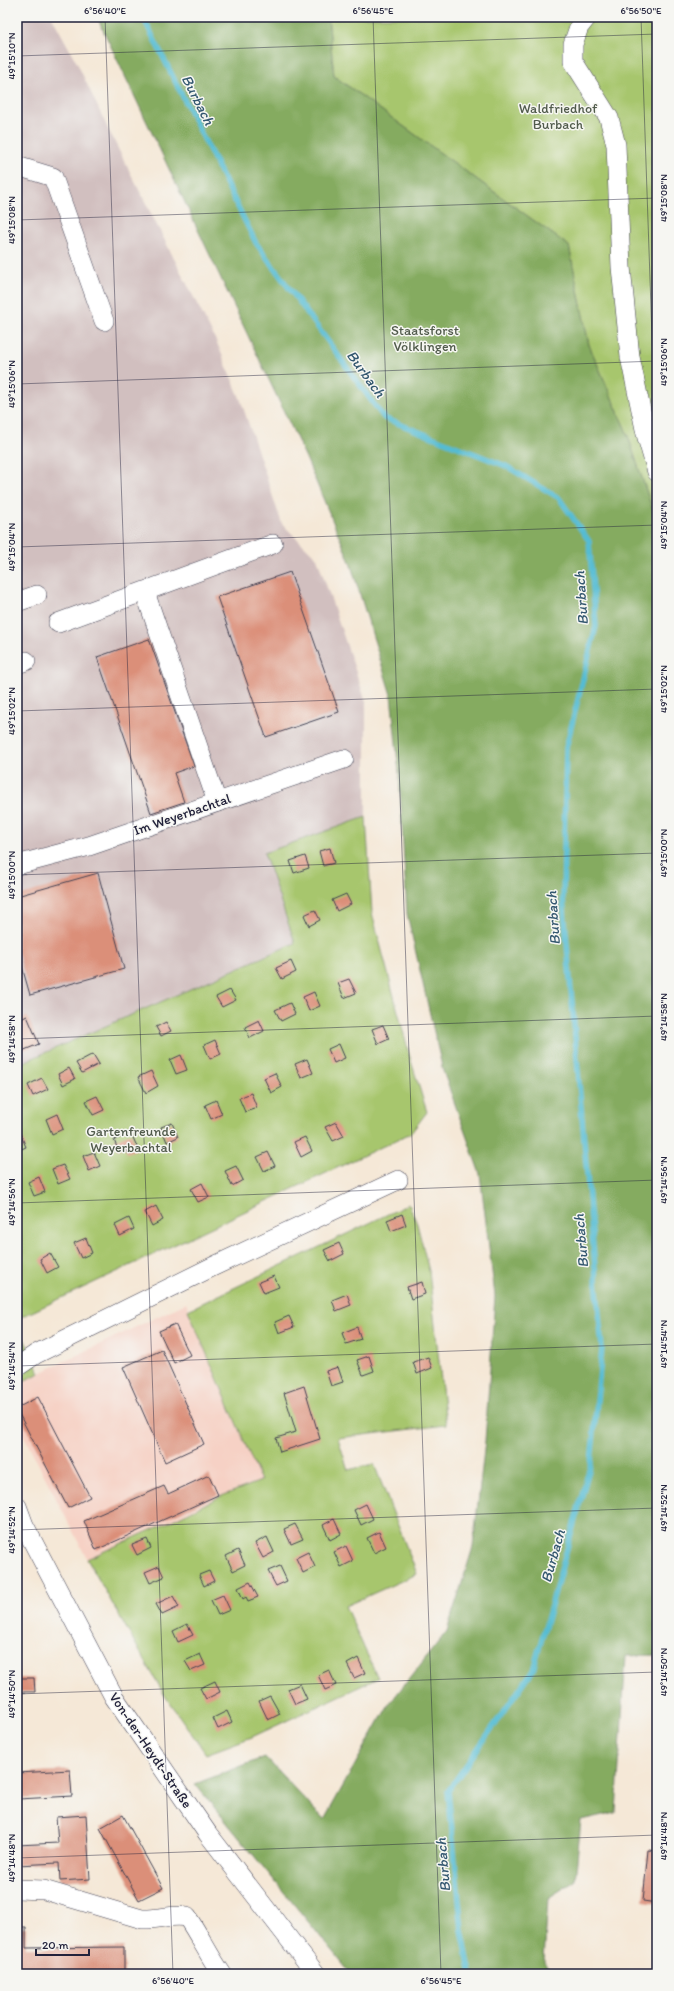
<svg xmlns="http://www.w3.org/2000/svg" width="674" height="1991" font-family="Itim,sans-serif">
<rect width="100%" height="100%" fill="#f6f6f2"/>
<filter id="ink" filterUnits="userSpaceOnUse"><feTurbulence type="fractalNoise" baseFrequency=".025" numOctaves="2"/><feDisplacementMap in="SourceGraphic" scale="8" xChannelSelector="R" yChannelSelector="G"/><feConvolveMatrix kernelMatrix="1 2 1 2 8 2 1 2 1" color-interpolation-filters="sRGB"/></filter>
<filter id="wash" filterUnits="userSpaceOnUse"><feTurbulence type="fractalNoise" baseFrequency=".012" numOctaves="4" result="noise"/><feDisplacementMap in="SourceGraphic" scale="16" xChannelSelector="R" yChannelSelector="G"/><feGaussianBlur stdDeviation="0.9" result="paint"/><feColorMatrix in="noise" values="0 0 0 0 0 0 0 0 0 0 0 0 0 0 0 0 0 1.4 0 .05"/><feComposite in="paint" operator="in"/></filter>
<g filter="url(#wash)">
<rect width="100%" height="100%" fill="#f5e8d7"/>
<path fill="#f6d1c5" d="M186,1303L261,1481L219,1497L171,1521L87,1559L17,1422V1384Z"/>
<path fill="#d1bfbf" d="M17,17H52L78,65L108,129L217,343L240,398L282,524L317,558L366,702V817L264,853L295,943L17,1065Z"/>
<g fill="#a7c66d" stroke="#647454">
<path d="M328,17H657V523L627,433L589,345L569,246L334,76Z"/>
<path d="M366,817L372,913L411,1061L427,1112L411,1133L17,1319V1065L295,943L264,853Z"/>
<path d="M409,1204L417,1224L429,1271L446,1425L338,1438L348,1470L374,1464L417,1574L345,1606L378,1678L252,1737L206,1754L165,1696L87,1559L171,1521L219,1497L261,1481L188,1310Z"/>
<path d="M17,1324L40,1373L17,1384Z"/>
</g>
<path fill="#85ab60" stroke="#54664e" d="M97,17H328L334,76L569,246L589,345L627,433L657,523V1655L626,1656L616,1812L581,1820L575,1881L548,1898L544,1961L552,1974H351L195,1784L265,1757L324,1820L389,1704L447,1631L473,1547L485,1441L495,1296L480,1174L443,1071L407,914L399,773L391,695L350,562L306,458Z"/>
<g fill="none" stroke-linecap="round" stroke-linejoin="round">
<path stroke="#55bcd3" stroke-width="5.5" d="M143,17L256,243L384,418L506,466L559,498L589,541L596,626L566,748L563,898L602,1348L591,1463L533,1670L448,1791L462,1930L471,1974"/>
</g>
<g id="blocks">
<g fill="#db8f79">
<path d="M290,572L339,712L266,737L217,597Z"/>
<path d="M149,639L194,766L174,773L184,802L151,813L97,657Z"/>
<path d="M330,848L334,863L323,866L319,851Z"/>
<path d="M305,856L309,868L294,873L290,861Z"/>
<path d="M98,873L124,969L30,995L17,949V896Z"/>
<path d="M346,894L351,904L337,911L332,900Z"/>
<path d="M315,910L320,920L309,926L304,915Z"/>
<path d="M291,961L296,972L282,979L276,968Z"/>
<path d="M349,979L356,993L344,998L338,983Z"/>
<path d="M230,990L236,1000L222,1007L216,997Z"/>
<path d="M314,992L320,1006L309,1011L303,997Z"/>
<path d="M290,1003L295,1014L281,1021L275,1010Z"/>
<path d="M27,1016L39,1044L17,1053V1021Z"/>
<path d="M259,1020L264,1031L250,1038L245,1027Z"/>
<path d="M166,1022L171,1031L161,1036L156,1027Z"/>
<path d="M383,1025L389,1039L378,1044L372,1029Z"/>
<path d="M215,1040L221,1054L210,1059L204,1045Z"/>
<path d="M339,1044L345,1058L334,1063L328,1049Z"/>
<path d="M93,1054L99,1064L82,1073L76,1063Z"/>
<path d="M181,1055L187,1070L176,1074L170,1060Z"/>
<path d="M307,1059L313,1073L301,1078L295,1064Z"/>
<path d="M69,1068L75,1079L63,1085L58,1074Z"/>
<path d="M151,1071L158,1086L146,1093L138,1077Z"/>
<path d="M275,1073L282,1087L271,1093L264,1078Z"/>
<path d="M42,1078L48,1089L33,1096L28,1085Z"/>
<path d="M251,1093L257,1108L245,1112L239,1098Z"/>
<path d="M97,1096L104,1110L93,1115L86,1101Z"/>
<path d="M216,1100L222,1114L211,1119L205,1105Z"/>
<path d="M57,1114L63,1129L52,1134L46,1119Z"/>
<path d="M336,1122L344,1136L333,1141L325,1127Z"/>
<path d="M172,1123L178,1137L167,1142L161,1127Z"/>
<path d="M20,1133L26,1147L17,1151V1134Z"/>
<path d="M131,1133L138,1149L127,1153L125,1147L118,1150L114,1140Z"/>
<path d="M305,1137L312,1151L301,1157L294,1142Z"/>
<path d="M94,1152L100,1166L89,1171L83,1156Z"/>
<path d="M268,1152L275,1166L264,1171L257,1157Z"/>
<path d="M63,1165L70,1179L58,1184L52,1169Z"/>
<path d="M236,1166L243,1180L232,1186L225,1171Z"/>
<path d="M39,1177L45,1192L34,1196L28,1182Z"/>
<path d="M202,1183L209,1197L198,1202L191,1189Z"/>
<path d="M156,1206L163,1220L152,1226L145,1212Z"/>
<path d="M402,1214L406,1225L391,1231L387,1220Z"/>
<path d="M129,1218L134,1229L120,1236L115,1225Z"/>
<path d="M86,1238L92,1253L81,1258L74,1243Z"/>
<path d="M339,1243L344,1254L330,1261L324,1250Z"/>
<path d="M50,1253L58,1267L47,1273L40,1259Z"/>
<path d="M274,1276L279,1287L264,1293L259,1282Z"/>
<path d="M422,1282L425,1294L411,1299L407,1287Z"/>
<path d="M347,1294L351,1305L336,1311L332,1300Z"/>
<path d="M289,1316L294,1327L279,1333L275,1322Z"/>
<path d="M175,1324L190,1355L174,1363L159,1331Z"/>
<path d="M357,1327L361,1339L346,1344L342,1333Z"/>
<path d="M162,1350L204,1444L165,1462L123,1367Z"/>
<path d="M369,1356L374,1371L363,1375L357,1360Z"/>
<path d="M428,1357L432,1368L417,1374L413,1362Z"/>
<path d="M338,1367L343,1382L331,1386L326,1371Z"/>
<path d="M304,1386L320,1439L280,1452L276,1438L296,1432L284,1393Z"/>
<path d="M38,1397L90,1497L68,1508L17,1410V1408Z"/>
<path d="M209,1475L218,1495L96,1550L84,1521L164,1486L168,1494Z"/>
<path d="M366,1504L373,1519L361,1525L354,1510Z"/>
<path d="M334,1519L341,1534L330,1540L323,1525Z"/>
<path d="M295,1524L303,1539L291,1544L284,1529Z"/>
<path d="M379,1532L386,1547L374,1553L367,1538Z"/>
<path d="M267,1537L274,1552L263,1558L255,1543Z"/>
<path d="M147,1539L151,1548L137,1555L132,1545Z"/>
<path d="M346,1546L353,1561L341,1567L334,1552Z"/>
<path d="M238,1550L245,1565L233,1571L226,1556Z"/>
<path d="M308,1552L315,1567L303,1573L296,1558Z"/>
<path d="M159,1566L164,1577L150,1583L145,1572Z"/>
<path d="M280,1566L287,1581L276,1586L268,1571Z"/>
<path d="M209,1571L214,1581L204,1586L199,1575Z"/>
<path d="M250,1582L258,1597L248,1601L246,1597L243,1599L238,1588Z"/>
<path d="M223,1595L230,1610L218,1615L211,1600Z"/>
<path d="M173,1596L179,1607L162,1615L156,1604Z"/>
<path d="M187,1624L193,1635L178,1642L173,1631Z"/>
<path d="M200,1654L205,1665L191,1671L185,1661Z"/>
<path d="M358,1658L365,1673L354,1678L347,1664Z"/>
<path d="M329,1670L336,1685L325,1690L318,1675Z"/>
<path d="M17,1678H34L35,1692H17Z"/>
<path d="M215,1681L220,1692L206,1699L200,1688Z"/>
<path d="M300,1684L307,1699L295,1704L288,1689Z"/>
<path d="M270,1696L280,1714L268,1720L259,1701Z"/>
<path d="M227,1711L232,1722L218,1729L213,1718Z"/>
<path d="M70,1770L72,1796L19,1799L18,1773Z"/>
<path d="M86,1815L90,1879L60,1881L59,1863L17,1865V1845L58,1843L56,1817Z"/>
<path d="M123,1815L163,1888L139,1900L100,1828Z"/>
<path d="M648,1850L657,1851V1903L643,1901Z"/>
<path d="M17,1927H26V1948L124,1947V1974H17Z"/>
</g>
</g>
</g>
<g filter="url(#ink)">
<use href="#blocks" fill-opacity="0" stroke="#424052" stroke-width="1"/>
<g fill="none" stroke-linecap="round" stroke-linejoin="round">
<g stroke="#424052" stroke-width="20">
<g id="minor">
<path d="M587,17L579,27L573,44V61L609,118L616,145L621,267L630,357L646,434L657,472"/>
<path d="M17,166L53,177L104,321"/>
<path d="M145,592L217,802"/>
<path d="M17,602L37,595"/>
<path d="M58,623L273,544"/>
<path d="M17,664L26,661"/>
<path d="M17,865L89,846L344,759"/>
<path d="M17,1367L36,1354L212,1267L398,1180"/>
<path d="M17,1506L24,1525L114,1697L208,1834L316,1974"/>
<path d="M17,1889L44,1890L142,1919C157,1920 172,1914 187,1917C200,1936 209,1956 222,1974"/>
</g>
</g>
<use href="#minor" stroke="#fff" stroke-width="19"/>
</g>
</g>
<path fill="none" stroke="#22223b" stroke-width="1" stroke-opacity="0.45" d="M105,17L173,1974M373,17L441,1974M641,17L657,483M17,56L657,34M17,220L657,198M17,384L657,361M17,547L657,525M17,711L657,689M17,875L657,853M17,1039L657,1016M17,1203L657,1180M17,1366L657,1344M17,1530L657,1508M17,1694L657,1672M17,1858L657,1835"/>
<g text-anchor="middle" stroke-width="3" stroke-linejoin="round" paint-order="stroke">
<g font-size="14" fill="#515b4c" stroke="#f6f6f2">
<text x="558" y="113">Waldfriedhof<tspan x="558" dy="16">Burbach</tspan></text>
<text x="425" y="335">Staatsforst<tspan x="425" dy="16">Völklingen</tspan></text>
<text x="131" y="1136">Gartenfreunde<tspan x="131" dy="16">Weyerbachtal</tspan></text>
</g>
<g font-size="14" fill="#22223b" stroke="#f6f6f2">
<text transform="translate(182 814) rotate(-19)" y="5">Im Weyerbachtal</text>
<text transform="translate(151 1750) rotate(56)" y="5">Von-der-Heydt-Straße</text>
</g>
<g font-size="15" font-style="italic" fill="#345870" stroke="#f6f6f2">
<text transform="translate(198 100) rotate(63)" y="5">Burbach</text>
<text transform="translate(366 374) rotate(54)" y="5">Burbach</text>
<text transform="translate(581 598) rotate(-94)" y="5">Burbach</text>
<text transform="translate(553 918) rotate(-94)" y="5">Burbach</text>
<text transform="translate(581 1241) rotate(-95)" y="5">Burbach</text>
<text transform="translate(553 1556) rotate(-74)" y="5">Burbach</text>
<text transform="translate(443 1865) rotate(-95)" y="5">Burbach</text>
</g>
</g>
<rect width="674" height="1991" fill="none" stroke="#f6f6f2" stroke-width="44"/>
<path d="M36 1949v6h53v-6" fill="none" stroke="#22223b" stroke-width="2"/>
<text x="42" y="1949" font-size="12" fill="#22223b" stroke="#f6f6f2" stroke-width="3" paint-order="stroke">20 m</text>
<rect x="22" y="22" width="630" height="1947" fill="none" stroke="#22223b" stroke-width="1.5"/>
<g font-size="10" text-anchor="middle" fill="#22223b">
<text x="105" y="14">6°56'40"E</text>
<text x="373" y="14">6°56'45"E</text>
<text x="641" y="14">6°56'50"E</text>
<text transform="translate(11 56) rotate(-90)" y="4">49°15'10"N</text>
<text transform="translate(663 198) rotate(-90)" y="4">49°15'08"N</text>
<text transform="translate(11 220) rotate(-90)" y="4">49°15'08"N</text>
<text transform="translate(663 362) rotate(-90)" y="4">49°15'06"N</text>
<text transform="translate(11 384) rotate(-90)" y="4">49°15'06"N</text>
<text transform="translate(663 525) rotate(-90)" y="4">49°15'04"N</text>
<text transform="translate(11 547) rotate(-90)" y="4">49°15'04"N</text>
<text transform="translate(663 689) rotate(-90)" y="4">49°15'02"N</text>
<text transform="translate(11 711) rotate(-90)" y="4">49°15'02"N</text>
<text transform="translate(663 853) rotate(-90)" y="4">49°15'00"N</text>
<text transform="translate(11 875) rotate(-90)" y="4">49°15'00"N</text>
<text transform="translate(663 1017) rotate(-90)" y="4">49°14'58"N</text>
<text transform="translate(11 1039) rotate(-90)" y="4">49°14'58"N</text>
<text transform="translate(663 1180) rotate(-90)" y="4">49°14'56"N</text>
<text transform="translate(11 1202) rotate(-90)" y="4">49°14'56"N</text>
<text transform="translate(663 1344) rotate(-90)" y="4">49°14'54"N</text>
<text transform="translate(11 1366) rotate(-90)" y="4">49°14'54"N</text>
<text transform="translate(663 1508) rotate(-90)" y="4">49°14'52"N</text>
<text transform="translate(11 1530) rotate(-90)" y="4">49°14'52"N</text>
<text transform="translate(663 1672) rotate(-90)" y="4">49°14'50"N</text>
<text transform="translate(11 1694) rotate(-90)" y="4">49°14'50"N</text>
<text transform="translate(663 1836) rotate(-90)" y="4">49°14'48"N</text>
<text transform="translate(11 1858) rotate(-90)" y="4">49°14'48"N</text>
<text x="173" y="1984">6°56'40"E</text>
<text x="441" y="1984">6°56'45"E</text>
</g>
</svg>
